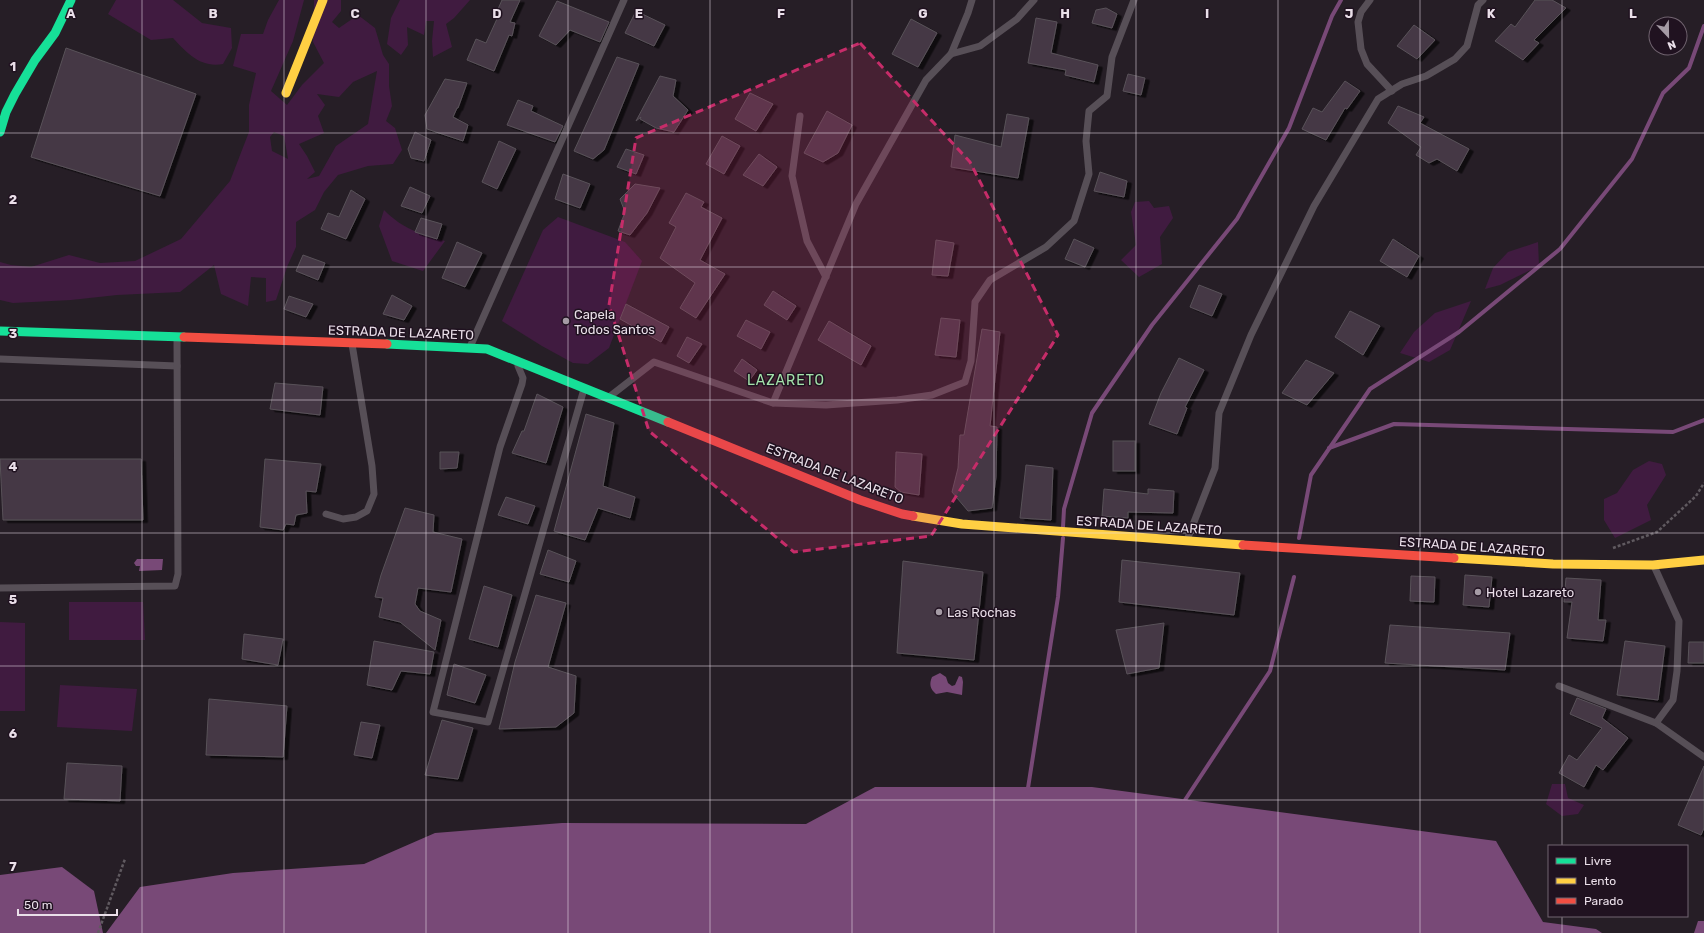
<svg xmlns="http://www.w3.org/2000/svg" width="1704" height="933" font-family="Rubik,sans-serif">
<defs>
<filter id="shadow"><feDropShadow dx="4.5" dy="2.5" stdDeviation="0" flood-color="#0009"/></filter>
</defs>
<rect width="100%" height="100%" fill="#261e26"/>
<g fill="#401b40" fill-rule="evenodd">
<path d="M116,0H173L202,23L231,28L232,48L223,64C200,68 187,53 173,38L151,40L108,14Z"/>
<path d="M279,0H304L293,41L271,91L287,105L302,85L324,63L313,42L314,0H341V11L332,22L339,28L358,15L375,28L383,55L389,64V86L392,106L386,121L395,128L402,150L393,164L368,166L338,175L324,192L315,210L296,222V247L287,267L276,300L266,302V278L251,277L248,306L221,294L214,265L180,292L117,295L71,300L13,303L0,300V262L11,265L31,267L69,255L100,263L135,261L181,239L230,181L249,132V105L256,73L233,66L241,34H263L268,20ZM377,71L368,124L336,146L319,176L307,179L315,172L307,156L299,144L324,133L318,116L325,105L317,94L339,97L353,82ZM274,132L284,136L288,159L272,151L270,137Z"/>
<path d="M400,0H470L454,18L446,24L452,47L433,57L432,41L434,21H426L424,35L407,27L408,45L401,55L387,44L391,18Z"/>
<path d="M1149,201L1154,208L1169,206L1173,218L1160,237L1162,264L1139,277L1121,260L1136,245L1131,212L1135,202Z"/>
<path d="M384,210C403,229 420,234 445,241L423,271L392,261L379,226Z"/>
<path d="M558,217L625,242L642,261L609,348L588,364L573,363L542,346L502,321L543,230Z"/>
<path d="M1538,242L1539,266L1500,285L1485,289L1493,268L1508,252Z"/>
<path d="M1471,301L1450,350L1429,362L1400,353L1414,332L1435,313Z"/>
<path d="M1649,461L1662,464L1666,475L1647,505L1651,520L1615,538L1604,520V499L1617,493L1633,470Z"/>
<path d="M69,602H143L145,640H69Z"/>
<path d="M0,622L25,623V711H0Z"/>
<path d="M60,685L137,689L132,731L57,727Z"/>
<path d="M1552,784H1565L1568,798L1584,805L1578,814L1562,816L1546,804Z"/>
</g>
<g fill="#784977">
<path d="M137,559H163L162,570L139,571L140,566H136L134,563Z"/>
<path d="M940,673L946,677L948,683L952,686L955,685L959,676L962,677L963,682L962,695L947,692L936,694C930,689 929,684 932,677Z"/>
<path d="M875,787H1092L1496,841L1543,922L1596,929L1602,933H106L140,887L233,873L364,864L435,833L562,823L806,824Z"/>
<path d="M62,867L94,891L103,933H0V875Z"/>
<path d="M1698,921H1704V933H1694Z"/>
</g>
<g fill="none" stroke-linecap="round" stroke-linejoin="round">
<g stroke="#784977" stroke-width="4">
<path d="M1329,448L1394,424L1673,432L1704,420"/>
<path d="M1063,527L1064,509L1092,413L1152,325L1237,219L1289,128L1332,16L1341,0"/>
<path d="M1299,538L1311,475L1370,389L1459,332L1560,249L1632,159L1663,93L1689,68L1704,26"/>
<path d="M1028,788L1058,597L1063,538"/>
<path d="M1185,800L1270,671L1294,577"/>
</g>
</g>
<g fill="#443744" stroke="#595259" filter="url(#shadow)">
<path d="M502,0H520L510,22L515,23L512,36L509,35L494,71L467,60L476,39L486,43L501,10L498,9Z"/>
<path d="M1535,0H1552L1566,8L1534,40L1539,43L1523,60L1495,41L1511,24L1515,27Z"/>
<path d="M557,1L609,22L600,42L570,30L556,45L539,36Z"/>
<path d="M1106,8L1117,14L1112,28L1092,23L1096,10Z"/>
<path d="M636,11L665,25L654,46L625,33Z"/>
<path d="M1036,18L1057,22L1051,53L1098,65L1094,82L1065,75L1066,70L1028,63Z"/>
<path d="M911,19L937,33L918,67L892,54Z"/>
<path d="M1414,25L1435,40L1417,59L1397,46Z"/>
<path d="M66,48L196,94L160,196L31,157Z"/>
<path d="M617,57L639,64L604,150L593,159L574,151Z"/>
<path d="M1128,74L1145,78L1141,95L1123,91Z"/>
<path d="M660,76L676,80L673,96L688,110L674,132L656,128L640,119L641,117L636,121Z"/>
<path d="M445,79L467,83L458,108H457L453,117L468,125L463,141L427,129L425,115Z"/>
<path d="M1345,81L1360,91L1347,109L1345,108L1326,140L1302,129L1313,108L1322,112Z"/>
<path d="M750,93L773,104L756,131L735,119Z"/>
<path d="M518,100L533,106L531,111L563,126L555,142L507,125Z"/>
<path d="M1398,106L1424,117L1420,123L1469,149L1457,171L1437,159L1429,163L1416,155L1421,147L1388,123Z"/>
<path d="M827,111L852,125L838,153L823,162L804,153Z"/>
<path d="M1007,114L1029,118L1018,178L951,167L955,135L1001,147Z"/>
<path d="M415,132L431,140L424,161L411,158L408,149Z"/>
<path d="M722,136L740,146L724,174L706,164Z"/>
<path d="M499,141L516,149L497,189L482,182Z"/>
<path d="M626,149L644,155L636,174L617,167Z"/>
<path d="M759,154L777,167L763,186L743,175Z"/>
<path d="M1100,172L1127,181L1124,197L1094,191Z"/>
<path d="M563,174L590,184L580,208L555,199Z"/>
<path d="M635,184L660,188L647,213L630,235L618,231L625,212L620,199Z"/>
<path d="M410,187L430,196L422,213L401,206Z"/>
<path d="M351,190L365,199L346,239L321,229L328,213L339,217Z"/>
<path d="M686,193L704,202L701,207L722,218L700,260L725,274L696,318L680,308L695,283L660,258L676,227L669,223Z"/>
<path d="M421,218L442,224L437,239L415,232Z"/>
<path d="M1074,239L1094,248L1085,267L1065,259Z"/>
<path d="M1393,239L1419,256L1407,277L1380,261Z"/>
<path d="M936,240L954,243L948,276L932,275Z"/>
<path d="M457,242L482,253L465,287L442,278Z"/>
<path d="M303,255L325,263L318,280L296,271Z"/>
<path d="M1199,285L1222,294L1212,316L1190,307Z"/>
<path d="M773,291L796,306L787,320L764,305Z"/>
<path d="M392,295L412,306L404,320L383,314Z"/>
<path d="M289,296L313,304L306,317L284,309Z"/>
<path d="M626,304L669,327L661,342L620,319Z"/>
<path d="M1350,311L1380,326L1363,355L1335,337Z"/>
<path d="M941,318L960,320L956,357L935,355Z"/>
<path d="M746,320L770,332L761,349L737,336Z"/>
<path d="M829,321L871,346L861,365L818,340Z"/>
<path d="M982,329L1000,332L990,426L997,427L996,477L992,508L968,511L952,492L958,468L960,435H964Z"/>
<path d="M687,337L702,344L689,363L677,356Z"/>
<path d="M1179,358L1204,370L1185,407L1187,408L1177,434L1149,424L1161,393Z"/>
<path d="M742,359L757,370L749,381L734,371Z"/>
<path d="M1306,360L1334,373L1307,405L1282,393Z"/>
<path d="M275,383L323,387L320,415L270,409Z"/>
<path d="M537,394L563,407L546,463L512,453L522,431H524Z"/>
<path d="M586,414L614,423L603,486L635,497L630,518L598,508L585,540L554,531Z"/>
<rect x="1113" y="441" width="22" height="30"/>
<path d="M440,452H459L457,468L440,469Z"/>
<path d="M896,452L922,454L919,495L901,492L895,487Z"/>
<path d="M0,459H141L143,520H3Z"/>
<path d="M265,459L321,464L316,492L306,491L307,513L296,515L294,525L286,524L283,530L260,527Z"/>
<path d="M1026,465L1053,468L1051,520L1020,518Z"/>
<path d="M1104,489L1148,494V489L1174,491L1173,513L1128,512V518L1102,516Z"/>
<path d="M506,497L535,506L528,524L498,515Z"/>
<path d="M405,508L434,515L433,532L462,539L451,592L418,588L415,604L420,611L441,620L435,650L400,622L379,617L383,598L375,597L381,575Z"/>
<path d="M548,550L576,561L569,582L540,574Z"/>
<path d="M1122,560L1240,573L1234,615L1119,602Z"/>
<path d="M903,561L983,572L974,660L897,653Z"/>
<path d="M1465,575L1492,577L1489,607L1463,605Z"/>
<path d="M1411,576L1435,577L1434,602L1410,601Z"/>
<path d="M1566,578L1601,580L1598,620H1606L1603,641L1567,638L1572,602H1564Z"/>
<path d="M484,586L512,595L498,647L469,639Z"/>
<path d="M536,595L566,603L548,667L576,676L574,713L556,727L499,729L515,662Z"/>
<path d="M1164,623L1159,668L1127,674L1116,630Z"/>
<path d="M1390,625L1510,633L1505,670L1385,663Z"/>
<path d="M244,634L283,639L278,665L242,659Z"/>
<path d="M374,641L434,652L430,674L401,671L392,690L367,685Z"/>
<path d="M1625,641L1665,646L1658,700L1617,695Z"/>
<path d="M1689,642H1704V663H1688Z"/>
<path d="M454,664L486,675L475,703L447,695Z"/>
<path d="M1577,698L1606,709L1602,718L1628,738L1603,770L1596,765L1584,787L1559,773L1569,755L1577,760L1602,728L1570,714Z"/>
<path d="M209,699L287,706L283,757L206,755Z"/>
<path d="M442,720L473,728L458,779L425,775Z"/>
<path d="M361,722L380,725L372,758L354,755Z"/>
<path d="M67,763L122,766L120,801L64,799Z"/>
<path d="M1704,766V828L1701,835L1678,825Z"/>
</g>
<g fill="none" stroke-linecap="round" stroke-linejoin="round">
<g stroke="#605a60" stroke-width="2.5" stroke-dasharray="3 2" stroke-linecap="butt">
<path d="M1613,548L1657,532L1696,496L1704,483"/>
<path d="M98,933L125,859"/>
</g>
<g stroke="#574f57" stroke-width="7">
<path d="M1370,0L1361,12L1358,22L1361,49L1367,64L1392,91"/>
<path d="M951,54L968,13L972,0"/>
<path d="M800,116L792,176L807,241L826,277"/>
<path d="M470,347L624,0"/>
<path d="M0,359L177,366"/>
<path d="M518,366L523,378L522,384L500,447L433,712L488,722L584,389"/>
<path d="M609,397L654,362L773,403L856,204L926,80L951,54L980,46L1017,19L1034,0"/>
<path d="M773,403L826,405L897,400L932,395L965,382L971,361L975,302L990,280L1046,247L1074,221L1089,174L1086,141L1089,111L1107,96L1112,57L1134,0"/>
<path d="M326,514L343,519L356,517L367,511L374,494L372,466L352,344"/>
<path d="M1187,540L1215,468L1219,413L1251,335L1314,206L1378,99L1402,84L1426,76L1455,59L1467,46L1478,5L1483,0"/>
<path d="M1654,566L1679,621L1677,671L1673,700L1656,723L1704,757"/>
<path d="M0,588L175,586L178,574L177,338"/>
<path d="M1559,686L1656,723"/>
</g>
<g stroke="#16e098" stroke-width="9">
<path d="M0,132L6,112L15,94L35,60L55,33L71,0"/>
<path d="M0,331L184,337"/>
<path d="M387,344L487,349L668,422"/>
</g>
<g stroke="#ffcf43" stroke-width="9">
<path d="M286,93L323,0"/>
<path d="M913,516L962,524L1243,545"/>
<path d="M1454,558L1553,564L1653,565L1704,560"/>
</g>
<g stroke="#f24e42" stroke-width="9">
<path d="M184,337L387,344"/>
<path d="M668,422L860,500L902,514L913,516"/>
<path d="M1243,545L1454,558"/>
</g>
</g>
<path fill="#c62c69" fill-opacity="0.2" stroke="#c62c69" stroke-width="3" stroke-dasharray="8 5" stroke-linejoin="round" d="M860,43L970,162L1058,335L931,536L794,552L649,431L609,305L636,138Z"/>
<path fill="none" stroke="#eadfe9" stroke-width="1" stroke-opacity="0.55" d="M142,0V933M284,0V933M426,0V933M568,0V933M710,0V933M852,0V933M994,0V933M1136,0V933M1278,0V933M1420,0V933M1562,0V846M0,133H1704M0,267H1704M0,400H1704M0,533H1704M0,666H1704M0,800H1704M1562,916V933"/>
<g fill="#a59ba5" stroke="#201220" stroke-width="1.5">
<circle cx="566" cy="321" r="4"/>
<circle cx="1478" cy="592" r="4"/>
<circle cx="939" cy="612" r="4"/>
</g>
<g text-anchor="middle" stroke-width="3" stroke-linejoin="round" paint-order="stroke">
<g font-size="13" fill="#eadfe9" stroke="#201220" text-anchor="start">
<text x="574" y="319">Capela<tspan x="574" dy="15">Todos Santos</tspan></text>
<text x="1486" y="597">Hotel Lazareto</text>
<text x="947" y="617">Las Rochas</text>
</g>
<g font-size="13" fill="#eadfe9" stroke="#201220">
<text transform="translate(401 332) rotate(2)" y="5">ESTRADA DE LAZARETO</text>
<text transform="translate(835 473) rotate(21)" y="5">ESTRADA DE LAZARETO</text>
<text transform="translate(1149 525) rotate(4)" y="5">ESTRADA DE LAZARETO</text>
<text transform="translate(1472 546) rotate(4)" y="5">ESTRADA DE LAZARETO</text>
</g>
<g font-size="14" letter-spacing="1" fill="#a4e2aa" stroke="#201220">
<text x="786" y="385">LAZARETO</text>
</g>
</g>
<g font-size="13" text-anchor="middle" font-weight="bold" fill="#eadfe9" stroke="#201220" stroke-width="3" stroke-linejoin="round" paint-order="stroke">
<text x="71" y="18">A</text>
<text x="213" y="18">B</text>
<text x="355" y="18">C</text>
<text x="497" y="18">D</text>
<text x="639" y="18">E</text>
<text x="781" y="18">F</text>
<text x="923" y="18">G</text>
<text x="1065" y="18">H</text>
<text x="1207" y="18">I</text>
<text x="1349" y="18">J</text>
<text x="1491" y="18">K</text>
<text x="1633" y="18">L</text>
<text x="13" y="71">1</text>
<text x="13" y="204">2</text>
<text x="13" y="338">3</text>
<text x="13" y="471">4</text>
<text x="13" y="604">5</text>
<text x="13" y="738">6</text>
<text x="13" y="871">7</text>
</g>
<rect x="1548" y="845" width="140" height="72" fill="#201220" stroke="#716470"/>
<rect x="1556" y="858" width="20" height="6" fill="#16e098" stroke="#716470"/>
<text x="1584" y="865" font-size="12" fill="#eadfe9">Livre</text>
<rect x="1556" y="878" width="20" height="6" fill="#ffcf43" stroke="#716470"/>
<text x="1584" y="885" font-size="12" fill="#eadfe9">Lento</text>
<rect x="1556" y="898" width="20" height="6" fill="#f24e42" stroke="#716470"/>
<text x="1584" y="905" font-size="12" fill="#eadfe9">Parado</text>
<g transform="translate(1668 36) rotate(158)"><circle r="19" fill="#201220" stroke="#716470"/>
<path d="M0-3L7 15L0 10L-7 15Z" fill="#a59ba5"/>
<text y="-6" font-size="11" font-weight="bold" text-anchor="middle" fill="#eadfe9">N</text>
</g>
<path d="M18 909v6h99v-6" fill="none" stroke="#eadfe9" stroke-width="2"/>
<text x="24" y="909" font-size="12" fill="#eadfe9" stroke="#201220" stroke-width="3" paint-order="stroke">50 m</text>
</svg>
